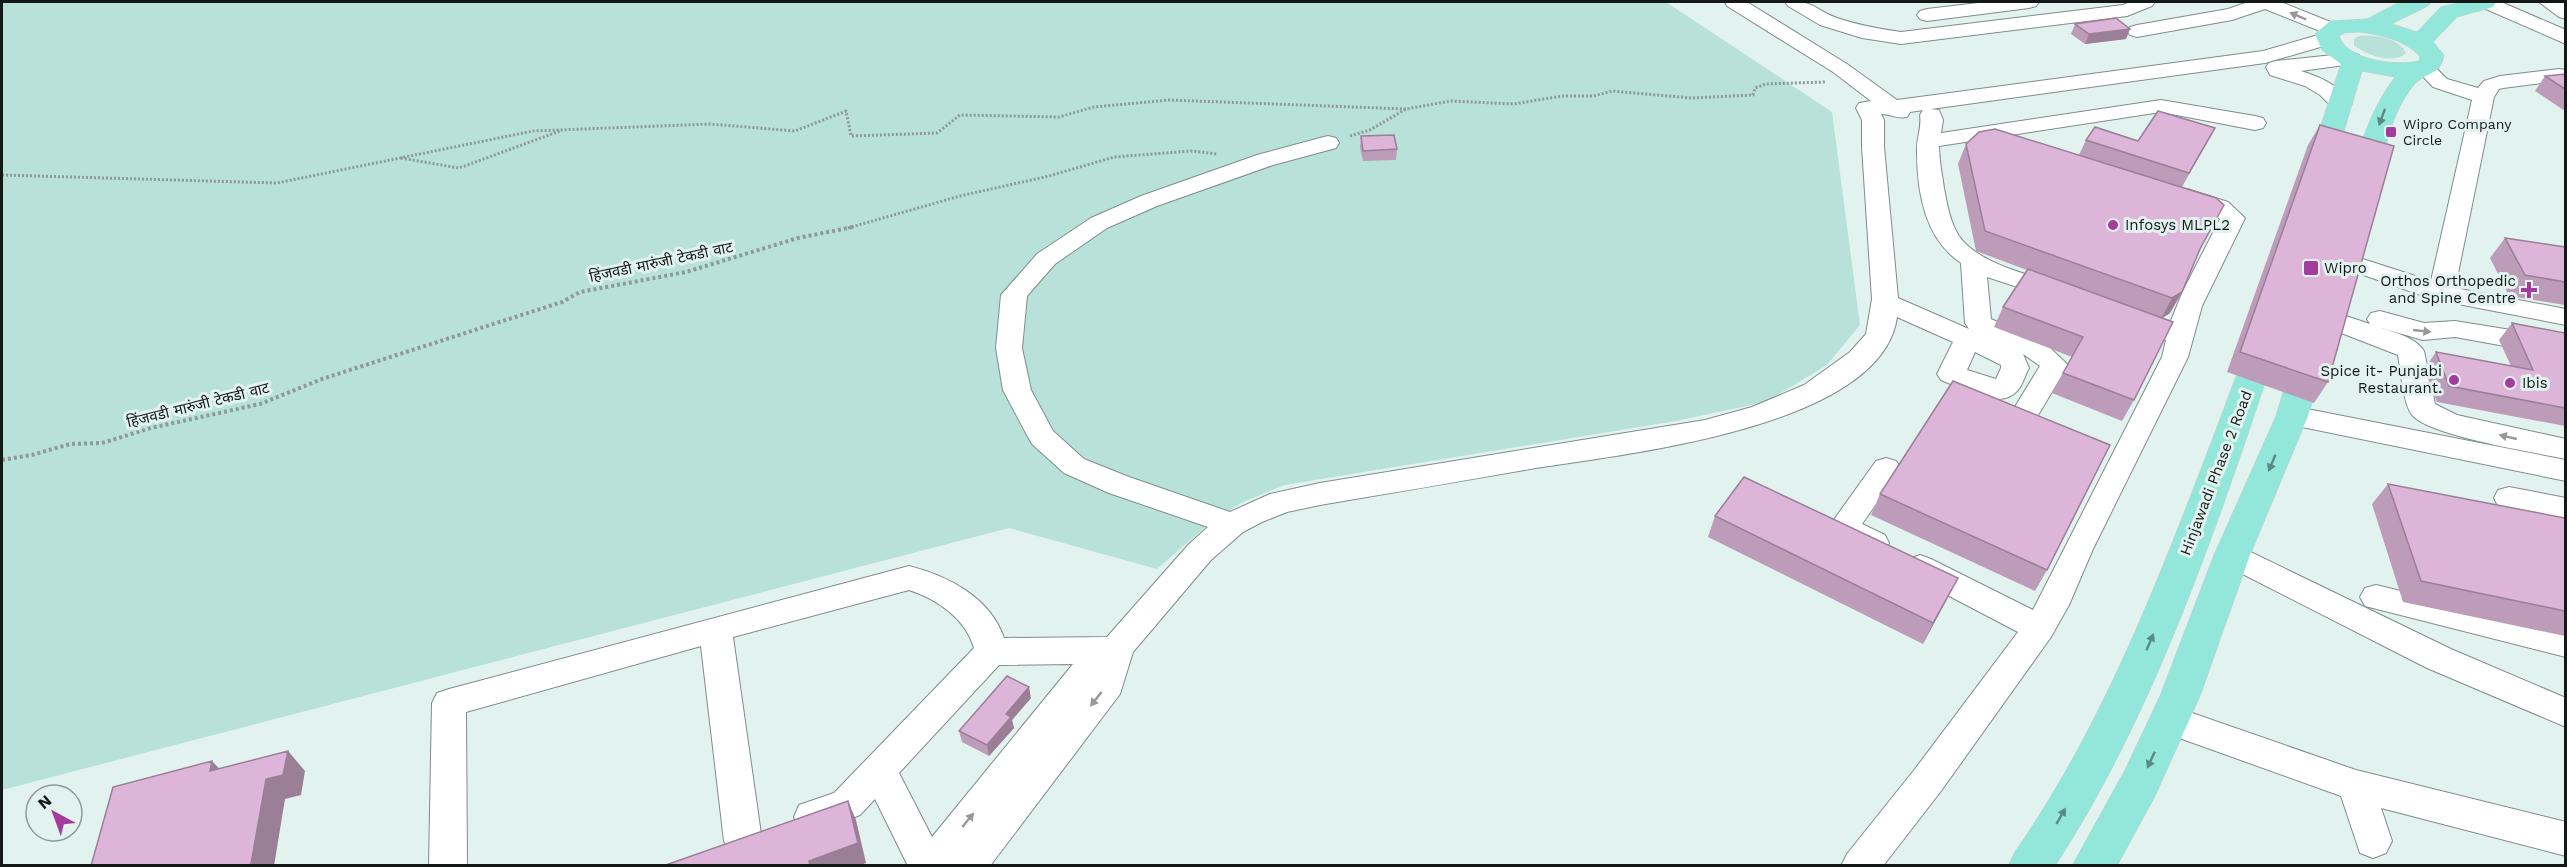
<svg xmlns="http://www.w3.org/2000/svg" width="2567" height="867" font-family="'Work Sans','Noto Sans Devanagari',sans-serif">
<rect width="100%" height="100%" fill="#e2f2ef"/>
<g fill="#b8e2d9">
<path d="M2,2H1666L1832,112L1860,325L1827,365L1766,402L1676,421L1285,485L1243,502L1212,521L1157,569L1009,528L2,790Z"/>
<path d="M2359,36C2374,34 2399,38 2406,53C2394,65 2365,55 2354,45V39Z"/>
</g>
<g fill="none" stroke-linecap="round" stroke-linejoin="round">
<g stroke="#7f8d8a" stroke-width="2">
<g id="minor">
<path d="M1725,2H1747L1847,64L1897,100L2263,51L2325,33L2265,9L2232,20L2137,37L2130,35L2127,31L2130,27L2137,25L2228,9L2248,2H2281L2338,25L2341,29L2338,33L2333,34L2337,39L2334,43L2265,63L1931,109L1939,110L1943,120L1941,133L2161,100L2255,116L2263,118L2266,123L2263,128L2255,130L2161,112L1939,146C1939,160 1942,174 1944,188C1947,204 1950,222 1959,236C1979,265 2034,276 2066,286L2070,292L2066,298L2057,300L1987,277L1991,319L2047,345L2068,365L2037,417L2027,420L2017,417L2013,410L2040,366L2023,354L2029,368C2025,375 2023,384 2018,390C1999,412 1962,388 1941,380L1937,374L1953,342L1897,317C1882,428 1623,454 1536,468C1464,481 1392,493 1320,505L1287,512L1262,522L1243,532L1211,560L1133,652L1120,694L990,866H908L875,799L860,815L812,833L799,829L794,817L799,805L834,793L974,648C966,619 937,599 909,590L733,637L762,841L756,853L743,858L730,853L724,841L701,646L466,712L467,866H429L432,703L437,693L449,689L909,566C948,576 990,597 1004,638L1107,637L1189,544L1208,527L1109,493L1064,473L1032,444L1028,437L1003,390L996,348L1001,295L1037,254L1091,218L1141,196L1257,155L1320,138L1328,136L1336,138L1339,143L1336,148L1273,165L1157,206L1107,228L1055,264L1027,296L1022,348L1031,390L1053,431L1084,459L1129,477L1230,512L1270,494L1320,483L1705,420L1752,407L1804,385L1850,352L1866,334L1872,299L1862,147V120L1856,108L1859,103L1871,101L1833,72L1727,6ZM1930,109L1923,110L1920,115C1922,128 1916,139 1917,152C1917,192 1925,239 1961,263L1965,323L1969,329L1898,298L1884,147V120L1881,114C1891,114 1896,119 1907,117L1910,112ZM1975,352L2001,365V368L1996,379L1967,370ZM1073,664L932,837L899,773L999,665Z"/>
<path d="M1785,2C1815,0 1813,9 1837,18C1858,25 1879,29 1901,32L2123,5L2130,2H2155L2152,6L2127,16L1901,44L1862,38L1820,25L1788,6Z"/>
<path d="M1987,2H2039L2036,6L2029,8L1927,21L1920,19L1917,15L1920,11L1927,9Z"/>
<path d="M2476,2H2501L2566,30V44L2479,6Z"/>
<path d="M2539,2H2561L2566,4V19L2559,17Z"/>
<path d="M2352,53L2359,55L2362,59L2359,63L2301,71C2321,77 2340,86 2352,103L2349,108L2341,109L2333,108L2320,95L2305,86L2270,75L2266,67L2269,63L2276,61Z"/>
<path d="M2425,62L2432,64L2447,79L2478,88L2484,81L2500,76L2559,69L2566,70V83L2558,81L2503,88L2499,89L2494,97L2455,288L2566,309V325L2432,299L2332,264L2329,259L2332,254L2341,252L2431,281L2472,100L2433,87L2415,68L2418,64Z"/>
<path d="M2187,189L2228,202L2245,218L2202,306L2188,357L2093,549L2069,605L2051,637L1941,791L1883,866H1841L1847,854L1915,769L2018,632L1909,575L1904,567L1909,559L1920,555L1931,559L2033,610L2162,357L2166,340L2123,325L2119,319L2123,313L2132,311L2170,323L2183,291L2220,219C2208,209 2184,209 2175,196L2179,191Z"/>
<path d="M2322,308L2370,324L2367,319L2371,313L2380,311L2424,323L2455,321L2566,339V357L2455,337L2423,340L2381,328C2396,333 2415,337 2424,351L2435,404L2457,415L2566,439V459C2533,452 2436,437 2414,417C2403,407 2401,371 2398,355L2313,322L2309,316L2313,310Z"/>
<path d="M2292,406L2566,460V481L2282,423L2278,416L2282,409Z"/>
<path d="M1886,458L1896,461L1901,468L1862,524L1885,535L1889,543L1885,551L1874,555L1832,536L1828,528L1876,461Z"/>
<path d="M2509,487L2566,498V520L2498,506L2494,498L2498,490Z"/>
<path d="M2232,543L2451,649L2566,698V727L2427,668L2221,563L2216,555L2221,547Z"/>
<path d="M2376,585L2566,631V657L2365,606L2360,597L2365,588Z"/>
<path d="M2169,705L2356,770L2566,822V856L2381,808L2392,841L2386,853L2373,858L2360,853L2341,796L2157,730L2152,720L2157,710Z"/>
</g>
</g>
<g stroke="#cbcccc" stroke-width="1">
<g id="major">
<path d="M2400,2H2432C2428,8 2401,18 2392,24L2417,32L2441,7L2462,2H2496L2493,7L2457,17L2433,42L2444,55C2440,77 2427,70 2413,86C2391,113 2385,150 2376,183L2372,189L2363,191L2354,189L2350,183C2360,144 2371,109 2395,77L2362,71L2332,171L2328,177L2319,179L2310,177L2306,171L2341,64L2322,50L2315,34L2330,21L2367,19ZM2360,32C2382,35 2404,40 2420,56L2419,61C2397,66 2347,61 2339,36L2344,33Z"/>
<path d="M2264,330L2275,333L2279,340L2271,365C2215,533 2152,718 2055,866H2008L2015,852C2086,749 2134,640 2180,523C2204,462 2227,402 2249,340L2253,333Z"/>
<path d="M2310,346L2321,349L2326,356L2308,416L2250,555L2200,696L2155,796L2117,866H2072L2125,770L2160,696L2214,555L2276,416L2294,356L2299,349Z"/>
</g>
</g>
<g stroke="#8e9a97" stroke-width="3" stroke-dasharray="2 2" stroke-linecap="butt">
<path d="M1350,136L1370,130L1406,109L1451,101L1514,104L1562,96H1594L1612,91L1691,98L1753,95L1755,88L1765,84L1825,82"/>
<path d="M401,158L459,168L560,131"/>
<path d="M2,175L277,183L533,131L710,124L795,131L846,111L851,136L937,133L960,115L1059,117L1094,107L1169,100L1406,109"/>
<path d="M848,228L960,196L1049,176L1114,157L1191,151L1217,154"/>
</g>
<path stroke="#8e9a97" stroke-width="4" stroke-dasharray="3 3" stroke-linecap="butt" d="M2,460L32,455L70,444L102,443L151,428L260,404L322,379L562,302L580,292L686,272L798,238L853,227"/>
<use href="#minor" fill="#fff" fill-rule="evenodd"/>
<use href="#major" fill="#93e6da" fill-rule="evenodd"/>
</g>
<g fill="#bd9cba">
<path d="M2075,24L2126,39L2085,44L2071,34Z"/>
<path d="M2565,74V111L2535,91L2545,76Z"/>
<path d="M2320,125L2328,382L2314,403L2227,372L2308,145Z"/>
<path d="M2215,128L2182,187L2200,249L2182,292L2170,313L2162,318L2134,400L2122,421L2052,393L2072,357L1994,327L2003,307L2027,270L1976,251L1958,164L1966,144L2079,155L2086,140L2138,141Z"/>
<path d="M1361,136L1397,149L1396,160L1363,161L1360,147Z"/>
<path d="M2505,238L2565,247V305L2509,296L2490,258Z"/>
<path d="M2512,323L2565,333V426L2437,402L2424,369L2436,352L2511,366L2499,340Z"/>
<path d="M2388,484L2565,518V636L2403,602L2372,504Z"/>
<path d="M1880,494L2047,570L2035,591L1871,515Z"/>
<path d="M1715,516L1947,599L1923,644L1708,537Z"/>
<path d="M1031,698L1012,720L1014,728L989,756L962,742L959,731Z"/>
</g>
<g fill="#9a7f97">
<path d="M2130,29L2126,39L2085,44L2089,34Z"/>
<path d="M2182,292L2170,313L2161,319L2172,298Z"/>
<path d="M1958,578L1947,599L1923,644L1933,623Z"/>
<path d="M1029,687L1031,698L1012,720L1014,728L989,756L987,745L1006,714Z"/>
<path d="M288,751L305,771L301,795L285,799L274,866H247L266,779Z"/>
<path d="M212,761L231,781L210,771Z"/>
<path d="M848,801L856,820L866,863L858,866H810L809,861Z"/>
</g>
<g fill="#dcb5d8" stroke="#9a7f97" stroke-width="1.5">
<path d="M2116,18L2130,29L2089,34L2075,24Z"/>
<path d="M2565,74V89L2545,76Z"/>
<path d="M2158,111L2215,128L2189,173L2086,140L2095,127L2138,141Z"/>
<path d="M2320,125L2394,146L2328,382L2240,352Z"/>
<path d="M1995,129L2216,198L2224,205L2200,249L2182,292L2172,298L1985,231L1966,144L1979,132Z"/>
<path d="M1394,135L1397,149L1363,151L1361,136Z"/>
<path d="M2505,238L2565,247V282L2525,275Z"/>
<path d="M2028,269L2173,322L2134,400L2063,373L2083,337L2003,307Z"/>
<path d="M2512,323L2565,333V408L2449,386L2436,352L2533,370Z"/>
<path d="M1953,381L2110,445L2047,570L1880,494Z"/>
<path d="M1744,477L1958,578L1933,623L1715,516Z"/>
<path d="M2388,484L2565,518V611L2421,581Z"/>
<path d="M1007,676L1029,687L1006,714L1011,717L987,745L959,731Z"/>
<path d="M288,751L283,775L266,779L251,864L247,866H91L113,787L212,761L210,771Z"/>
<path d="M848,801L858,843L809,861L810,866H663Z"/>
</g>
<defs><path id="oneway-solid" d="M-6-.8H1V-3.2L6.5 0L1 3.2V.8H-6Z" transform="scale(1.5)"/></defs>
<g fill="#959897">
<use href="#oneway-solid" transform="translate(2298 16) rotate(-157)"/>
<use href="#oneway-solid" transform="translate(2422 331) rotate(6)"/>
<use href="#oneway-solid" transform="translate(2508 437) rotate(-167)"/>
<use href="#oneway-solid" transform="translate(1096 699) rotate(128)"/>
<use href="#oneway-solid" transform="translate(968 820) rotate(-51)"/>
</g>
<g fill="#5a8a83">
<use href="#oneway-solid" transform="translate(2382 117) rotate(110)"/>
<use href="#oneway-solid" transform="translate(2272 463) rotate(113)"/>
<use href="#oneway-solid" transform="translate(2150 642) rotate(-67)"/>
<use href="#oneway-solid" transform="translate(2151 760) rotate(115)"/>
<use href="#oneway-solid" transform="translate(2061 816) rotate(-60)"/>
</g>
<g fill="#a43c9e" stroke="#e2f2ef" stroke-width="2">
<rect x="2385" y="126" width="12" height="12" rx="3"/>
<circle cx="2113" cy="225" r="6"/>
<rect x="2303" y="260" width="16" height="16" rx="3"/>
<path d="M2526 281h6v6h6v6h-6v6h-6v-6h-6v-6h6z"/>
<circle cx="2454" cy="380" r="6"/>
<circle cx="2510" cy="383" r="6"/>
</g>
<g text-anchor="middle" stroke-width="6" stroke-linejoin="round" paint-order="stroke">
<g font-size="14" fill="#141918" stroke="#e2f2ef" text-anchor="start">
<text x="2403" y="129">Wipro Company<tspan x="2403" dy="16">Circle</tspan></text>
</g>
<g font-size="15" fill="#141918" stroke="#e2f2ef" text-anchor="start">
<text x="2125" y="230">Infosys MLPL2</text>
<text x="2324" y="273">Wipro</text>
<text x="2516" y="286" text-anchor="end">Orthos Orthopedic<tspan x="2516" dy="17">and Spine Centre</tspan></text>
<text x="2442" y="376" text-anchor="end">Spice it- Punjabi<tspan x="2442" dy="17">Restaurant.</tspan></text>
<text x="2522" y="388">Ibis</text>
</g>
<g font-size="15" fill="#141918" stroke="#e2f2ef">
<text transform="translate(661 262) rotate(-12)" y="5">हिंजवडी मारुंजी टेकडी वाट</text>
<text transform="translate(198 405) rotate(-14)" y="5">हिंजवडी मारुंजी टेकडी वाट</text>
<text transform="translate(2216 473) rotate(-69)" y="5">Hinjawadi Phase 2 Road</text>
</g>
</g>
<rect width="2567" height="867" fill="none" stroke="#141918" stroke-width="6"/>
<g transform="translate(54 813) rotate(319)"><circle r="28" fill="#e2f2ef" stroke="#909b99" stroke-width="1.5"/>
<path d="M0-4.5L10 22L0 15L-10 22Z" fill="#a43c9e"/>
<text y="-9" font-size="16" font-weight="bold" text-anchor="middle" fill="#141918">N</text>
</g>
</svg>
